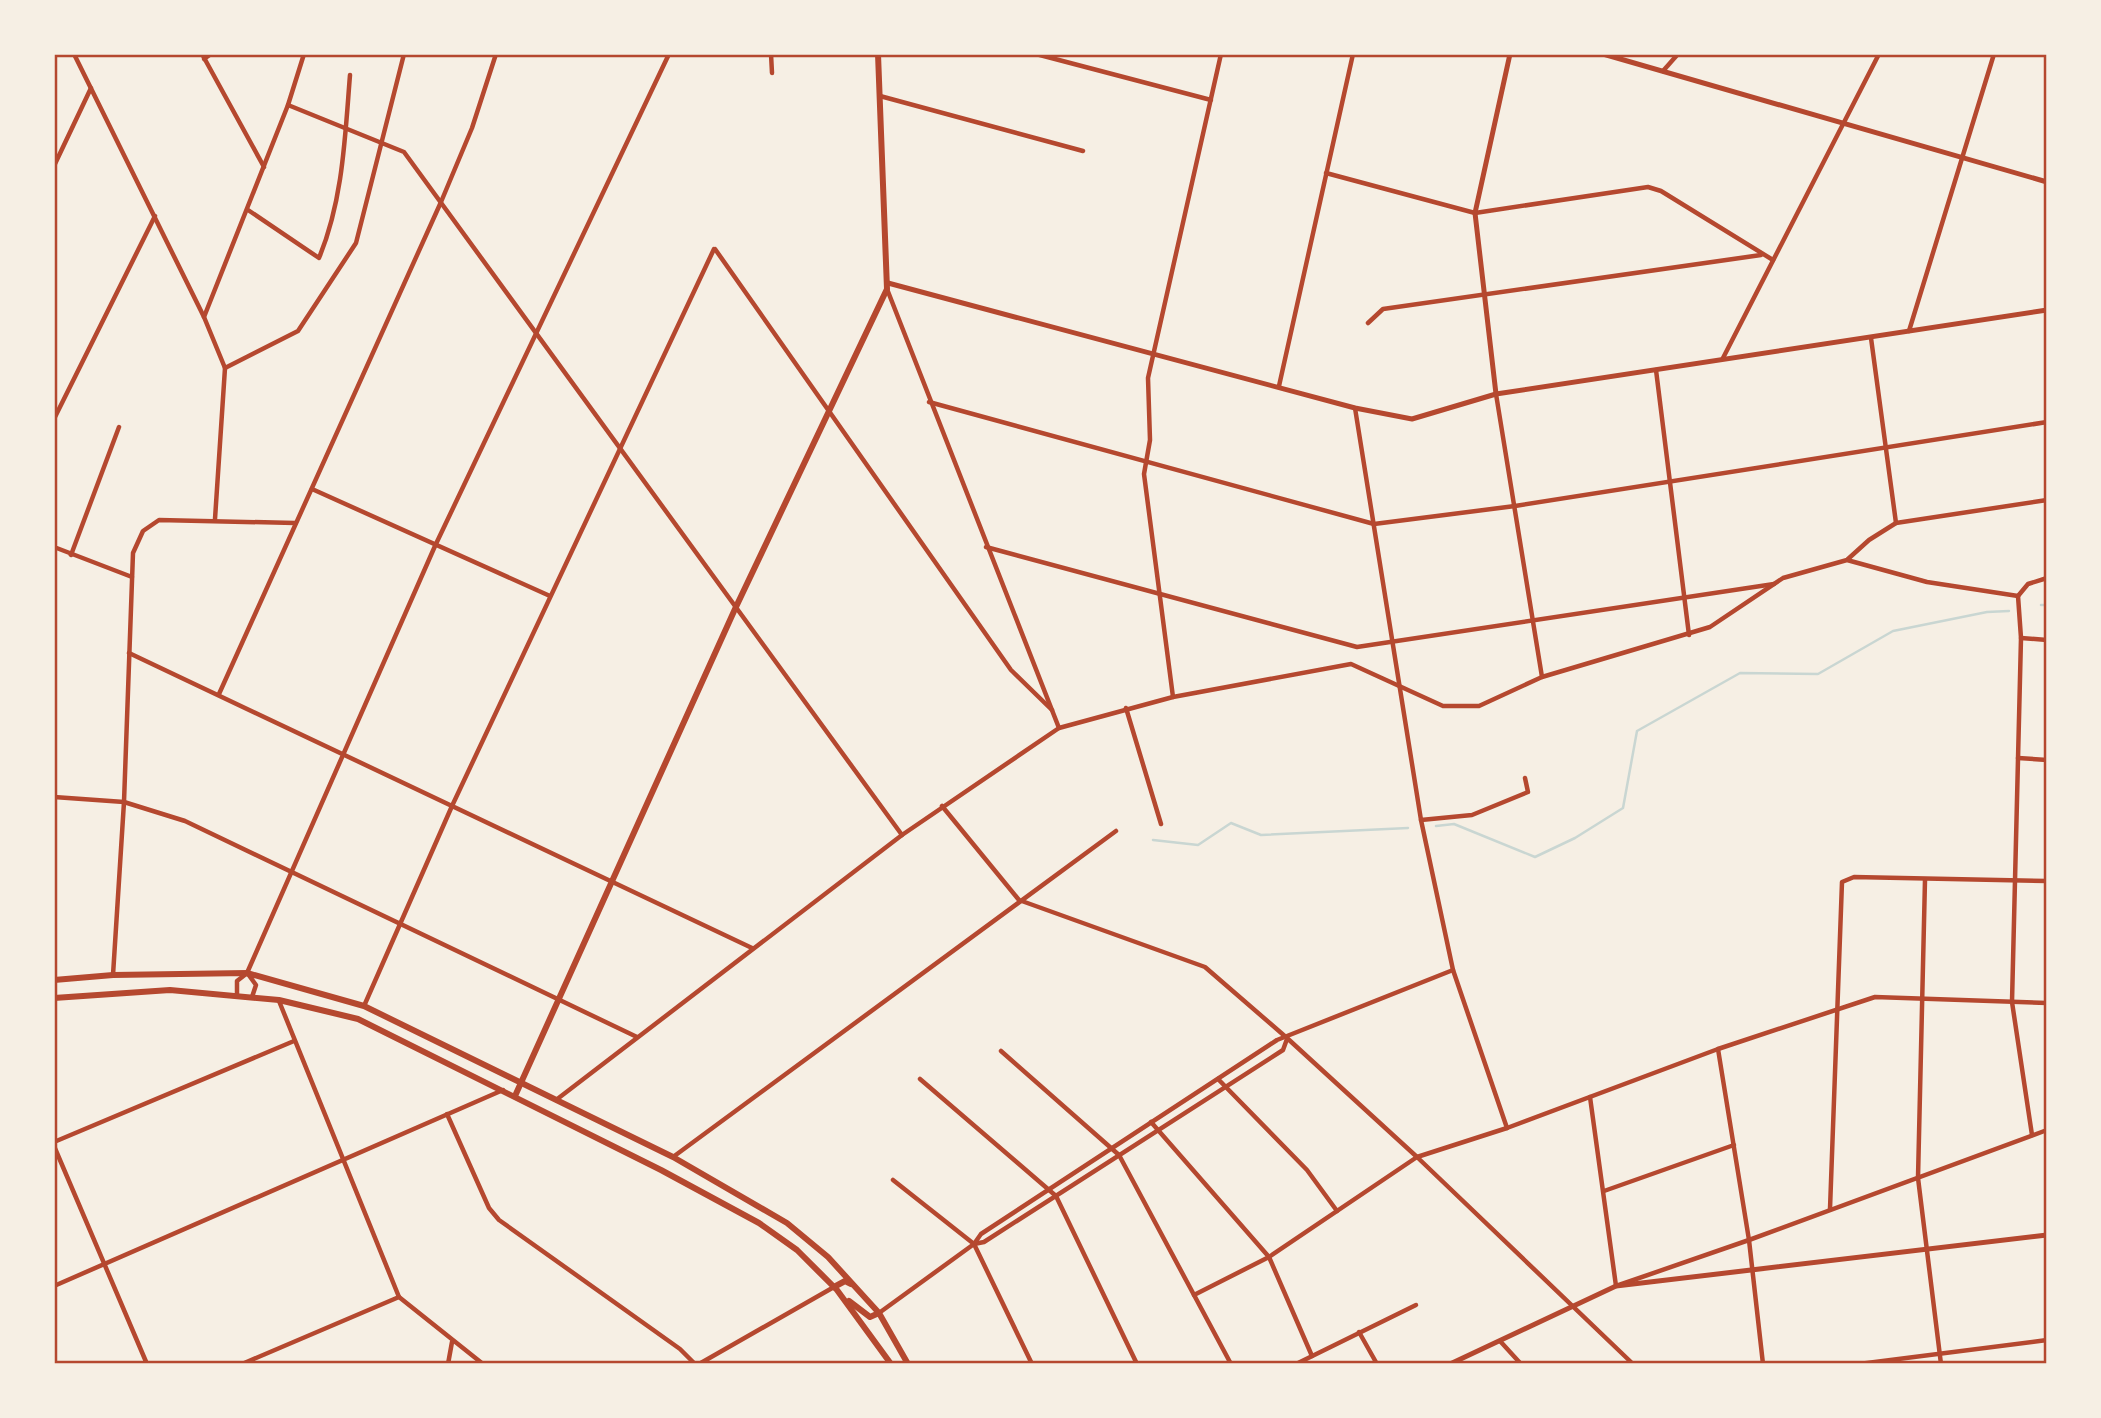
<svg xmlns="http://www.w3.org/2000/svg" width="2101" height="1418" font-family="'Public Sans',sans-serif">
<rect width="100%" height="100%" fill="#f6efe4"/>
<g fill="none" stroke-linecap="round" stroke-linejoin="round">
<g stroke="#c9d6d2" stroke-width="2.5">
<path d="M2041,605H2047"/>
<path d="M1436,826L1454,824L1535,857L1575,838L1623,808L1637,731L1740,673L1818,674L1893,631L1987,612L2009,611"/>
<path d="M1153,840L1198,845L1231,823L1261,835L1408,828"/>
</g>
<g stroke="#b5482f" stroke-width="4.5">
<path d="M74,54L204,317L225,368L215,519"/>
<path d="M202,54L264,167"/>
<path d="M771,54L772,73"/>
<path d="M1036,54L1211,100"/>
<path d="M204,59L211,54"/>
<path d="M1663,71L1678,54"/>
<path d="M880,96L1083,151"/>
<path d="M288,105L404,152L902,835"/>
<path d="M54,166L91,88"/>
<path d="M1326,173L1475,213L1648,187L1661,191L1773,260"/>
<path d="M248,210L319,258C343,200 345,137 350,75"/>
<path d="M715,249L1011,670L1052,710"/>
<path d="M887,289L1059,728"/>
<path d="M204,317L288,105L304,54"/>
<path d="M1368,323L1383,309L1761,255"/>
<path d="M1909,331L1994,54"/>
<path d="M1871,338L1896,523"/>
<path d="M1723,358L1879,54"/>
<path d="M225,368L298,331L356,243L404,54"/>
<path d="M1656,370L1689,635"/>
<path d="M1279,386L1353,54"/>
<path d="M1496,394L1542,677"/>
<path d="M929,402L1374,524L1515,506L2047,422"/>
<path d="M1355,408L1421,820L1453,970L1507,1128"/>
<path d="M54,419L155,216"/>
<path d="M312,489L550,596"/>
<path d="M54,547L132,577"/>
<path d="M986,547L1357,647L1774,584"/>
<path d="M71,555L119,427"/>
<path d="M1848,559L1869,540L1896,523L2047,500"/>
<path d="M2018,596L2021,638L2012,1002L2032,1135"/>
<path d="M2018,596L2028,584L2047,578"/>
<path d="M2021,638L2047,640"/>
<path d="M129,653L752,948"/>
<path d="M219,694L441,202L472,128L496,54"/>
<path d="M1173,697L1144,474L1150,440L1148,378L1221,54"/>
<path d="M1126,708L1161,824"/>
<path d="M2018,758L2047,760"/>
<path d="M54,797L124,802L185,821L637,1037"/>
<path d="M942,806L1019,900L1205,967L1287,1038L1417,1157L1633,1364"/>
<path d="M1421,820L1472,815L1528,792L1525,778"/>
<path d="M1925,880L1918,1178L1941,1364"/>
<path d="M247,973L435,546L669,54"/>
<path d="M248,974L256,985L252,997"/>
<path d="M113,975L124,802L133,553L143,531L159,520L295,523"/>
<path d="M237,996V981L246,974"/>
<path d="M279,1001L399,1297L483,1364"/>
<path d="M364,1006L452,806L714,249"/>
<path d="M1718,1049L1749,1240L1763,1364"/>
<path d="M1001,1051L1119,1155L1231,1364"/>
<path d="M920,1079L1056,1196L1137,1364"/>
<path d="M1218,1079L1307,1170L1337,1211"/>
<path d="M1590,1097L1616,1286L1749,1240L2047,1130"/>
<path d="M556,1100L902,835L1059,728L1173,697L1351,664L1443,706H1479L1542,677L1710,627L1783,578L1847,560L1927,582L2018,596"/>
<path d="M447,1114L489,1208L499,1220L680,1349L695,1364"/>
<path d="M1151,1122L1269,1257L1312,1356"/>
<path d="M54,1142L294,1041"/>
<path d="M54,1146L147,1364"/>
<path d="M673,1157L1116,831"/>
<path d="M893,1180L974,1244L1032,1364"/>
<path d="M1604,1191L1734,1145"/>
<path d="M1830,1209L1842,882L1854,877L2047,881"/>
<path d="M974,1244L984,1242L1283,1050L1287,1039"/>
<path d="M54,1286L503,1090"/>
<path d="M1194,1295L1269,1257L1417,1157L1507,1128L1718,1049L1875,997L2047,1003"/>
<path d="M879,1313L974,1244L981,1234L1277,1040L1453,970"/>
<path d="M1359,1332L1377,1364"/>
<path d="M1500,1341L1521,1364"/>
<path d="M242,1364L399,1297"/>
<path d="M448,1364L452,1342"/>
<path d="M699,1364L834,1287"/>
<path d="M1296,1364L1416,1305"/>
<path d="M1859,1364L2047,1340"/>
</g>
<g stroke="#b5482f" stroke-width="5">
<path d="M1603,54L2047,182"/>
<path d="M888,283L1355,408L1412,419L1496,394L2047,310"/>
<path d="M1496,394L1475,213L1510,54"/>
<path d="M1450,1364L1616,1286L2047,1235"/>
</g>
<g stroke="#b5482f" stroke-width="6">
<path d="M54,980L113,975L247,973L364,1006L673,1157L787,1223L828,1257L879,1313L908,1364"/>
<path d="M54,998L170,990L279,1000L358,1019L661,1170L759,1223L797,1250L837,1290L891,1364"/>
<path d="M515,1096L735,609L887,289L878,54"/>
<path d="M834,1287L845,1281L851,1284"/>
<path d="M849,1301L870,1317L879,1313"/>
</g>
</g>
<rect width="2101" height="1418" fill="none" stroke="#f6efe4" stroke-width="112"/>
<rect x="56" y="56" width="1989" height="1306" fill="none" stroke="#b5482f" stroke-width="2.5"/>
</svg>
